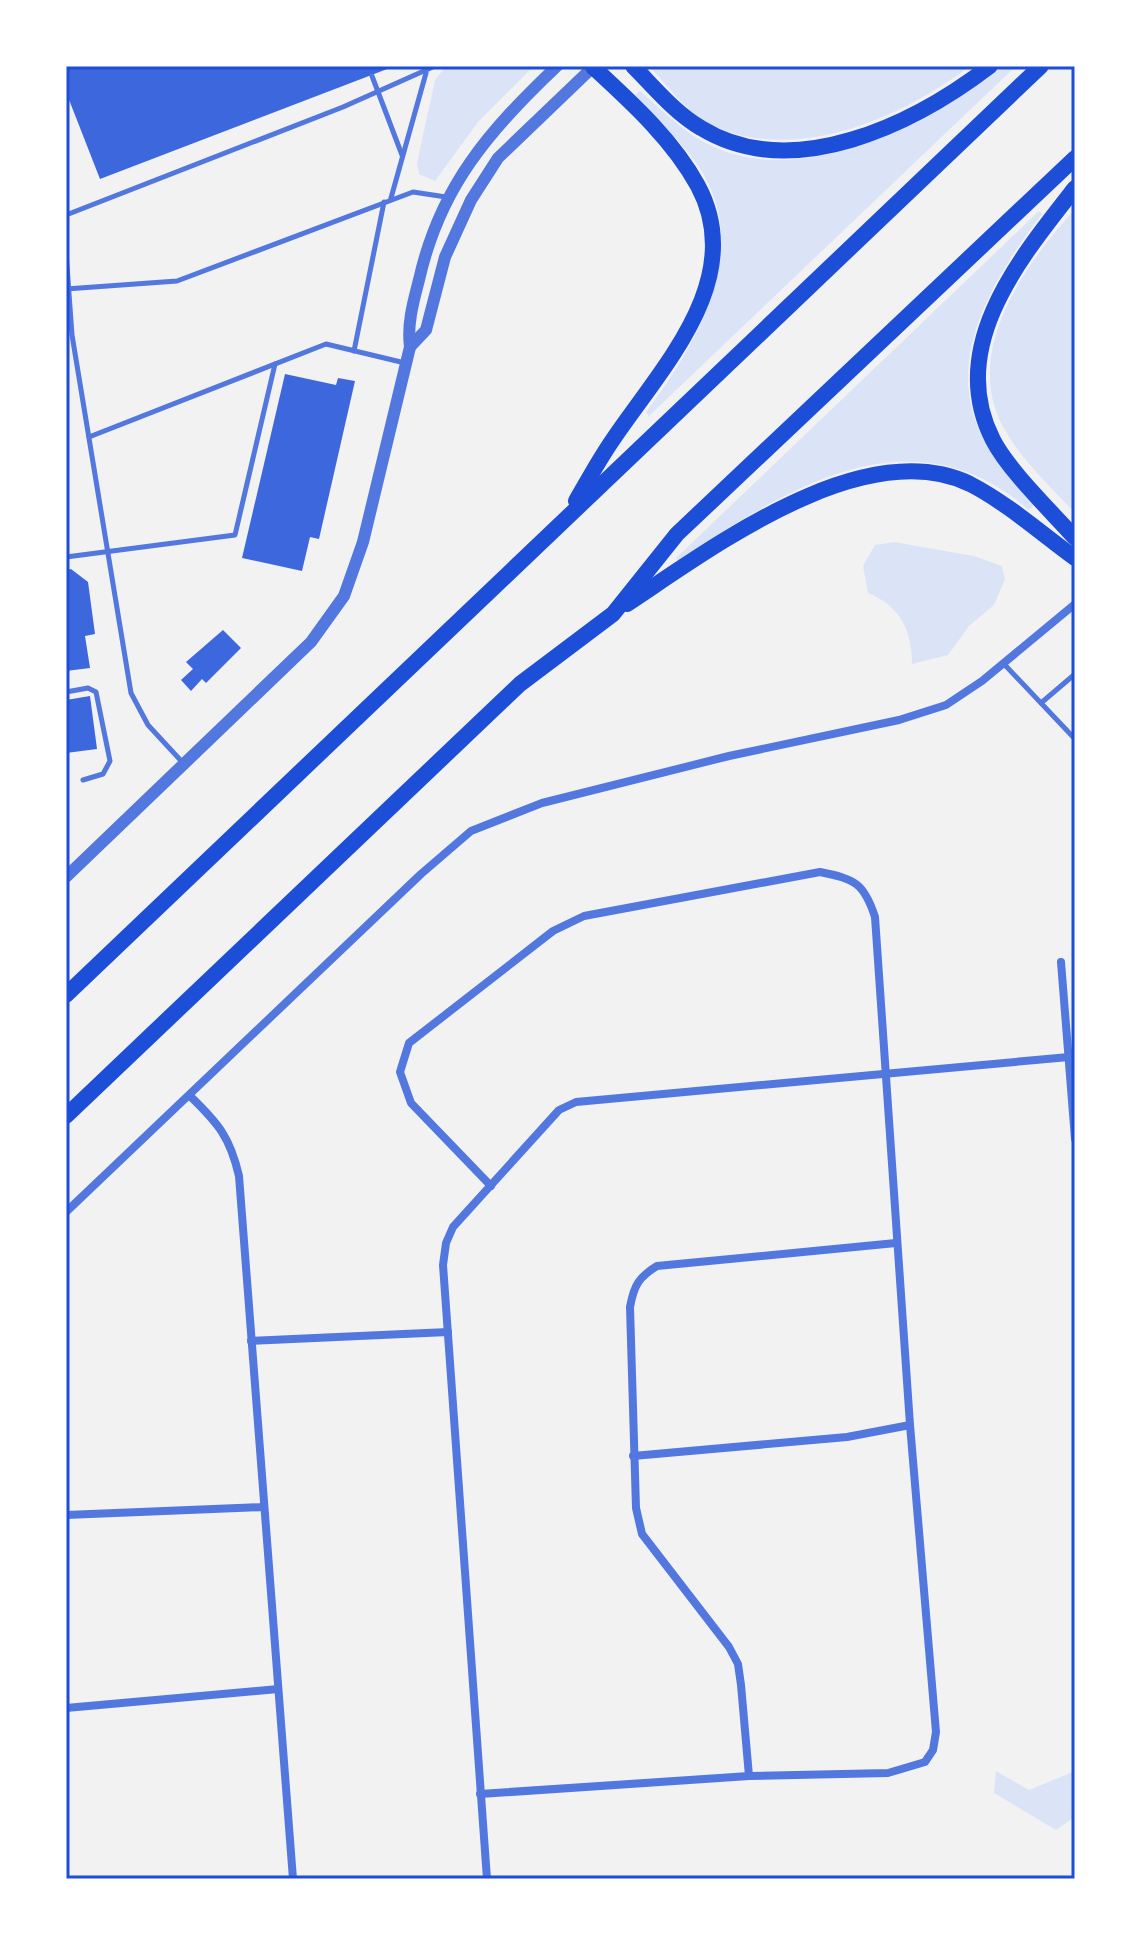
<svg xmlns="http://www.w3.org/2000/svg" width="1141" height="1945" font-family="'Noto Sans',sans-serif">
<rect width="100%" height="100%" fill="#f2f2f2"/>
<g fill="#dbe4f7">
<path d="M446,66H534L478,122L435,181L419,174L417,163L435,80Z"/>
<path d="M649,66H970C900,119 791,167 706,122C685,110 666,84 649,66Z"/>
<path d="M1004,66H1016L649,416L646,412C697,344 755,247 697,164C679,139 655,118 635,95L640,91C660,108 679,128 702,141C799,195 926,122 1004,66Z"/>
<path d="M1075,209V513C1049,485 1019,458 1001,423C964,348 1027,262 1075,209Z"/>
<path d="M1039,211L1042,214C996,274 942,359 982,435C995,461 1016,482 1036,503L1029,510C911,407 786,489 678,561L676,558Z"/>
<path d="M894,542L974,556L1002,566L1005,579L994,605L969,626L948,655L912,664C912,630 900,606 868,593L863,566L875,545Z"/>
<path d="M996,1771L1029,1790L1075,1771V1817L1056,1830L994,1793Z"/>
</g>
<g fill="#3d67dc">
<path d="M66,66H395L100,179L66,92Z"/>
<path d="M285,374L336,385L338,378L355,381L319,539L310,537L302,571L242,558Z"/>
<path d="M71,569L88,582L95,634L85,636L90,668L66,671V570Z"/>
<path d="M223,630L241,648L206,683L202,679L191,691L181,680L193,669L186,662Z"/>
<path d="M90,696L97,749L66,753V700Z"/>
</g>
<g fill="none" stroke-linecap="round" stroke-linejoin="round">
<g stroke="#5277de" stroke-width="5">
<path d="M372,76L402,155"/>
<path d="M391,198L426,73"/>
<path d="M66,215L343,107L435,66"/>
<path d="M66,252L72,335L131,693L148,725L184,764"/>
<path d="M66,289L177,281L413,192L446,197"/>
<path d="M354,351L384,202"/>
<path d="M89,437L326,344L405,363"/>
<path d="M66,557L235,535L275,364"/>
<path d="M1004,664L1075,739"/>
<path d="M66,692L88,688L96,692L110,761L103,774L83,780"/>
<path d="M1041,703L1075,674"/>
</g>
<g stroke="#5277de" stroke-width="8">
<path d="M1061,962L1075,1139"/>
<path d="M190,1096C218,1123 230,1137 239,1176L293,1879"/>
<path d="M66,1212L421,874L471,831L542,803L729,756L899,720L946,705L982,681L1075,604"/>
<path d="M251,1341L448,1332"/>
<path d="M633,1456L847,1437L910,1425"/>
<path d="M66,1515L264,1507"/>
<path d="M66,1708L278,1689"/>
<path d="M749,1776L741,1685L738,1664L729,1647L642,1534L636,1508L630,1307C634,1285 639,1277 657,1266L896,1243"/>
<path d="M480,1794L749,1776L888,1773L925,1762L933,1750L936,1732L910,1425L875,917C864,883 855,879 820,872L584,916L553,931L409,1043L400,1072L411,1103L491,1186"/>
<path d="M487,1879L443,1265L446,1243L453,1227L559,1110L576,1102L1069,1057"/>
</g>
<g stroke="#5277de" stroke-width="12">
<path d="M410,347L426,330L445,257L471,200L498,158L594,66"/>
<path d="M66,877L311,642L344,596L363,542L410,347C407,324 413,303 419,280C440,186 489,131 557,66"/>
</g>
<g stroke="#1d4ed8" stroke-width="16">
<path d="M633,66C654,87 675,113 701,128C793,184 914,124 990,66"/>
<path d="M1075,188C1021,257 945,347 993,440C1009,471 1051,511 1075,538"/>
<path d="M576,501C588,480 600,458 614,438C662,367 748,279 698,186C673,140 631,102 593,67"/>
<path d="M627,604C712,548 864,433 970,484C1007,503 1042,534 1075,558"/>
<path d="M66,995L1041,66"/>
<path d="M66,1116L520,684L613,614L677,534L1075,158"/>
</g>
</g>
<rect width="1141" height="1945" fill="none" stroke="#ffffff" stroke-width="136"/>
<rect x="68" y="68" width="1005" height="1809" fill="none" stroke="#1d4ed8" stroke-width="3"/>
</svg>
